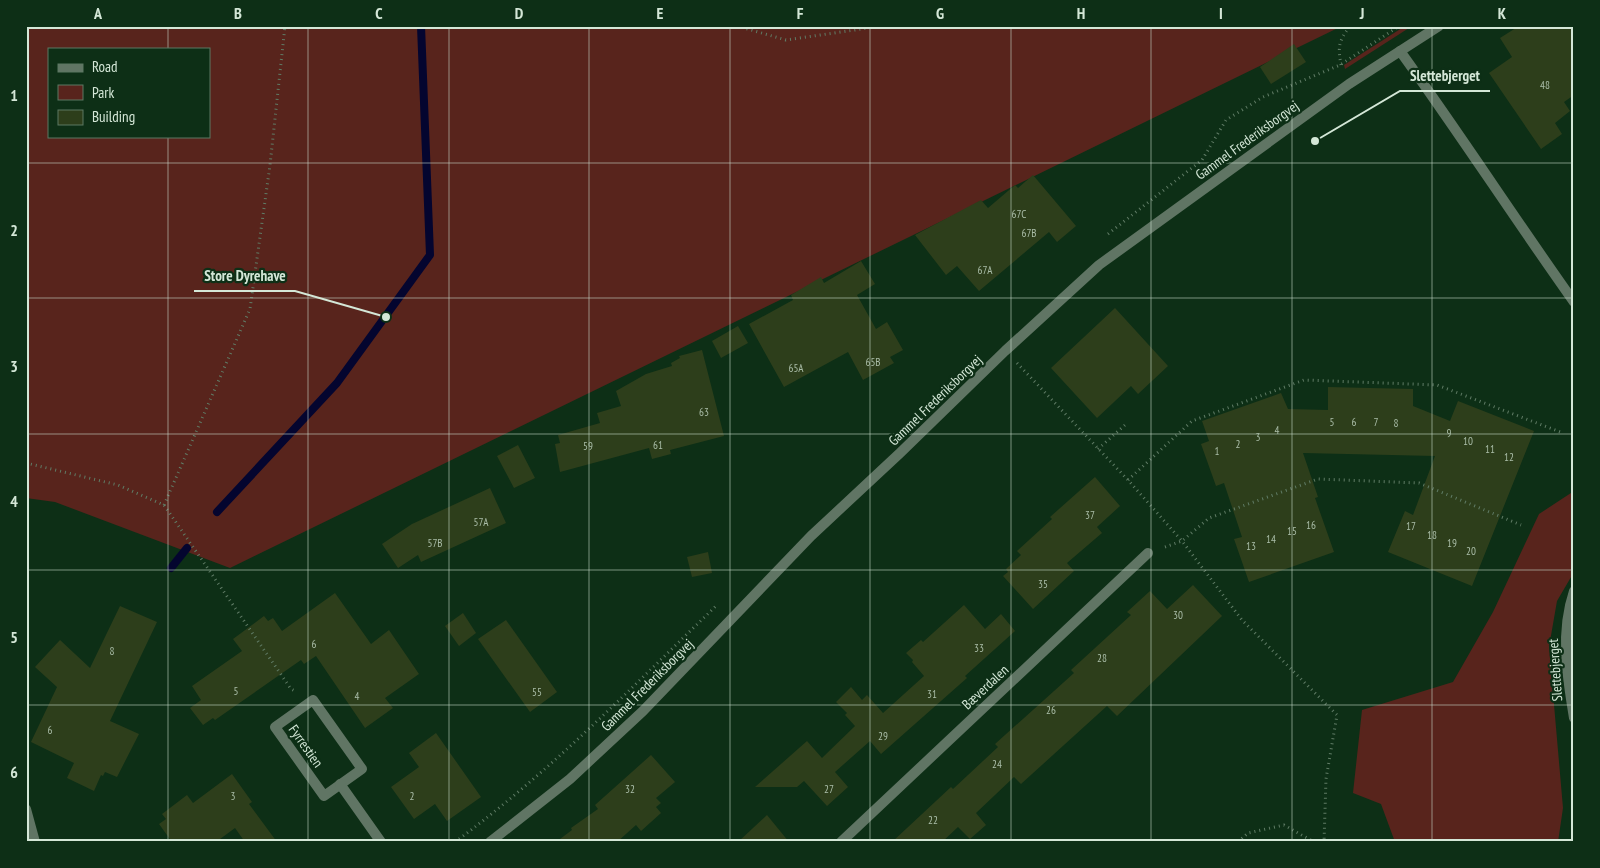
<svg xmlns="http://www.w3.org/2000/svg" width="1600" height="868" font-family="'PT Sans Narrow',sans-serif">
<rect width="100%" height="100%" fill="#0d2f16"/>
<g fill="#58241c" fill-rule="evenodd">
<path d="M26,26H1342L230,568L55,502L26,498ZM49,49H209V136H49Z"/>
<path d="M1405,26H1412L1345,69L1344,65Z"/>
<path d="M1574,491V572L1557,601L1549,647L1563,808L1558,842H1395L1381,804L1353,793L1362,710L1453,682L1493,612L1539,514Z"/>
</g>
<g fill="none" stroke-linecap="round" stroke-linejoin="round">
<g stroke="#04052f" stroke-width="8">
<path d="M217,512L337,383L430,255L421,26"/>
<path d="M171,568L187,548"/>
</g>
</g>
<g fill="#2d3e1b">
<path d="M1519,26H1574V95L1564,102L1570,111L1555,123L1562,134L1541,149L1489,73L1512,57L1500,38Z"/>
<path d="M1294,44L1306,62L1271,84L1260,67Z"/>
<path d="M1033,175L1076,226L1057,242L1049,232L979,291L957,266L946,275L915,235L981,200L988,208L1015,185L1018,188Z"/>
<path d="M861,261L875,284L857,295L876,329L887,322L903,350L890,357L894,363L863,380L848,352L784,387L749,324L793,300L791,295L821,277L824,283Z"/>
<path d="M1115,308L1168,366L1138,394L1131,386L1097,418L1051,368Z"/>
<path d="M738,326L748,343L721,358L712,341Z"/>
<path d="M702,350L724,436L670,450L671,454L652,459L649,448L560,472L555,444L560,443L558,435L600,423L597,413L621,406L616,391L646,374L672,366L671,363L680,358L679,356Z"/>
<path d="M1328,387L1413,389V406L1450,421L1458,401L1534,431L1472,586L1388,552L1405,511L1413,515L1435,456L1303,453L1318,497L1315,498L1334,552L1249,582L1234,539L1242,537L1224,483L1216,486L1201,444L1209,441L1202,421L1281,393L1288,409L1328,410Z"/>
<path d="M518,445L535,478L514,488L497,456Z"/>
<path d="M1095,477L1120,506L1097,527L1102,533L1067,563L1074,571L1033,609L1003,576L1008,572L1006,569L1021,555L1017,551L1052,519L1050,517Z"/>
<path d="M490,488L506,523L421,562L418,555L398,568L382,544L412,524Z"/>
<path d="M708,552L712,573L692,577L687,557Z"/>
<path d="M1193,585L1222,616L1117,716L1107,706L1021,784L1014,777L976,813L986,825L970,839L958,827L942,842H892L951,787L953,789L998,747L995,744L1074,673L1071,670L1131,615L1127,612L1150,591L1167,609Z"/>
<path d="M335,593L371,644L389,630L419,674L385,698L393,708L365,728L316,656L304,664L301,660L215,720L213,718L203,725L190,708L201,700L192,686L242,651L233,639L264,616L268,621L273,618L282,631Z"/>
<path d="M964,605L985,629L1001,614L1015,631L965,676L967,678L881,754L870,741L835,772L848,787L827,806L804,781L797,787H755L807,741L822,758L855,726L845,715L847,713L836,702L851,687L862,700L867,695L883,713L924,676L912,662L913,660L906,653L921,640L923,642Z"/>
<path d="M120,606L157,622L110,721L139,734L117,777L105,772L103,776L101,775L94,791L67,778L74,763L31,742L57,687L35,667L60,640L90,668Z"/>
<path d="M463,613L476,633L459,646L445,626Z"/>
<path d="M506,620L557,692L530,712L478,639Z"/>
<path d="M436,733L481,797L447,821L435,804L414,819L391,787L419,767L409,753Z"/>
<path d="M651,755L675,782L656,798L661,803L656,807L661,813L641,831L636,825L617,842H556L572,830L571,828L598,809L595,805Z"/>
<path d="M232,774L252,802L249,804L277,842H245L235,828L216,842H172L159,824L166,819L162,814L187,795L193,803Z"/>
<path d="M767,815L789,842H738Z"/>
</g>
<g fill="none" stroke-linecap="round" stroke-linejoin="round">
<g stroke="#607c66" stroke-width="3" stroke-dasharray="1 4" stroke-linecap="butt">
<path d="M737,26L786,40L882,26"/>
<path d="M1341,65C1338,47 1338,42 1350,26"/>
<path d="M1108,234L1202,160L1226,120L1263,97L1340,65L1399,26"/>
<path d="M1017,363L1128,480L1182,541L1242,620L1337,715L1326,779L1324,842"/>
<path d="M1098,449L1125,425"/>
<path d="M26,463L118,485L164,505L291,689L295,691"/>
<path d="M1128,480L1192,421L1304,380L1437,385L1563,433"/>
<path d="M164,505L250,309L270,165L285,26"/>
<path d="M1165,547L1182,541L1209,518L1318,479L1419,483L1521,525"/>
<path d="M455,842C550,772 632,687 717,605"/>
<path d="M1238,842L1248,833L1284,825L1314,842"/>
</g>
<g stroke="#607564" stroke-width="10">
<path d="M1400,51C1460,134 1515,219 1574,302"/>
<path d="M1574,591C1560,632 1567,676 1574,718"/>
<path d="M313,700L362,769L324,796L275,727Z"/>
<path d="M340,784L381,842"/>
<path d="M26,809L35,842"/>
<path d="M841,842L1148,553"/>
</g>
<path stroke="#607564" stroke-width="10" d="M490,842L570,779L643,711L811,536L900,453L1005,351L1099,265L1349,84L1439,26"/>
</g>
<path fill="none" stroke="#d4e7d7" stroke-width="1" stroke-opacity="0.55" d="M168,26V49M308,26V842M449,26V842M589,26V842M730,26V842M870,26V842M1011,26V842M1151,26V842M1292,26V842M1432,26V842M168,136V842M26,163H1574M26,298H1574M26,434H1574M26,570H1574M26,705H1574"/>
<g text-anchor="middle" stroke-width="4.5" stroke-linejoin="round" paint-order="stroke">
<g font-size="11" fill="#aabda8">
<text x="1545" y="89">48</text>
<text x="1019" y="218">67C</text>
<text x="1029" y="237">67B</text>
<text x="985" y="274">67A</text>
<text x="873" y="366">65B</text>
<text x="796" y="372">65A</text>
<text x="704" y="416">63</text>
<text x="1332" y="426">5</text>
<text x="1354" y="426">6</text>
<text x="1376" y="426">7</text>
<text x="1396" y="427">8</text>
<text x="1277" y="434">4</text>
<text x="1449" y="437">9</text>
<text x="1258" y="441">3</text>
<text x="1468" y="445">10</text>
<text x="1238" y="448">2</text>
<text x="658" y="449">61</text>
<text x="588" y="450">59</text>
<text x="1490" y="453">11</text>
<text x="1217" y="455">1</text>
<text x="1509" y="461">12</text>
<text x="1090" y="519">37</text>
<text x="481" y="526">57A</text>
<text x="1311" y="529">16</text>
<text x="1411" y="530">17</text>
<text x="1292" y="535">15</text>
<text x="1432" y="539">18</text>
<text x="1271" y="543">14</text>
<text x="435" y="547">57B</text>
<text x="1452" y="547">19</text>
<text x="1251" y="550">13</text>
<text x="1471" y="555">20</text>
<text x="1043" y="588">35</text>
<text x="1178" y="619">30</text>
<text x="314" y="648">6</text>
<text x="979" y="652">33</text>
<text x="112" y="655">8</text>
<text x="1102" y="662">28</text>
<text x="236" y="695">5</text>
<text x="537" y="696">55</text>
<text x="932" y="698">31</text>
<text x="357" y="700">4</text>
<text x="1051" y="714">26</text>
<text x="50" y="734">6</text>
<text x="883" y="740">29</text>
<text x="997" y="768">24</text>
<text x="630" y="793">32</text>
<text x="829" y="793">27</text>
<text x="233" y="800">3</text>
<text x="412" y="800">2</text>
<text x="933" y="824">22</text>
</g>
<g font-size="14" fill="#d4e7d7" stroke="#0d2f16">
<text transform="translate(1247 140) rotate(-36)" y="5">Gammel Frederiksborgvej</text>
<text transform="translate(935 400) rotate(-44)" y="5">Gammel Frederiksborgvej</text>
<text transform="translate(1555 670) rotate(-94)" y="5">Slettebjerget</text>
<text transform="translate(647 685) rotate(-45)" y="5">Gammel Frederiksborgvej</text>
<text transform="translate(985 687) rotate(-43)" y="5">Bæverdalen</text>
<text transform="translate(306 746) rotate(55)" y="5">Fyrrestien</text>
</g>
</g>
<path fill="none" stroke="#d4e7d7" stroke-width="2" d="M1315 141L1400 91H1490M386 317L295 291H194"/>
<g fill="#d4e7d7" stroke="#0d2f16" stroke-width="2">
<circle cx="1315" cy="141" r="5"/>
<circle cx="386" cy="317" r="5"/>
</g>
<g font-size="15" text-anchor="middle" font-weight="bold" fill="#d4e7d7" stroke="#0d2f16" stroke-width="4.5" stroke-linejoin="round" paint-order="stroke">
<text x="1445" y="81">Slettebjerget</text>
<text x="245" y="281">Store Dyrehave</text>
</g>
<rect width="1600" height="868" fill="none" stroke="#0d2f16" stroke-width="55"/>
<rect x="48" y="48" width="162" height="90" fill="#0d2f16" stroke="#5d7963"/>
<rect x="58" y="64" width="25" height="8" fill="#607564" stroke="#5d7963"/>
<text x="92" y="72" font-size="15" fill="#d4e7d7">Road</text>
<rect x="58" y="85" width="25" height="15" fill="#58241c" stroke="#5d7963"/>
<text x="92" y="98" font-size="15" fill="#d4e7d7">Park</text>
<rect x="58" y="110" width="25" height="15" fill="#2d3e1b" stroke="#5d7963"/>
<text x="92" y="122" font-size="15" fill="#d4e7d7">Building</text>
<rect x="28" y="28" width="1544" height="812" fill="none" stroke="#d4e7d7" stroke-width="2"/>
<g font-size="16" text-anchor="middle" font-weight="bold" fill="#d4e7d7">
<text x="98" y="19">A</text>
<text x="238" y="19">B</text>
<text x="379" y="19">C</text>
<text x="519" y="19">D</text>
<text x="660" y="19">E</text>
<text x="800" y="19">F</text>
<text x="940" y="19">G</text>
<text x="1081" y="19">H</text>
<text x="1221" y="19">I</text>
<text x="1362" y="19">J</text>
<text x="1502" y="19">K</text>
<text x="14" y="101">1</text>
<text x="14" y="236">2</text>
<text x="14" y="372">3</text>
<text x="14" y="507">4</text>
<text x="14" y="643">5</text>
<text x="14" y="778">6</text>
</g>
</svg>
